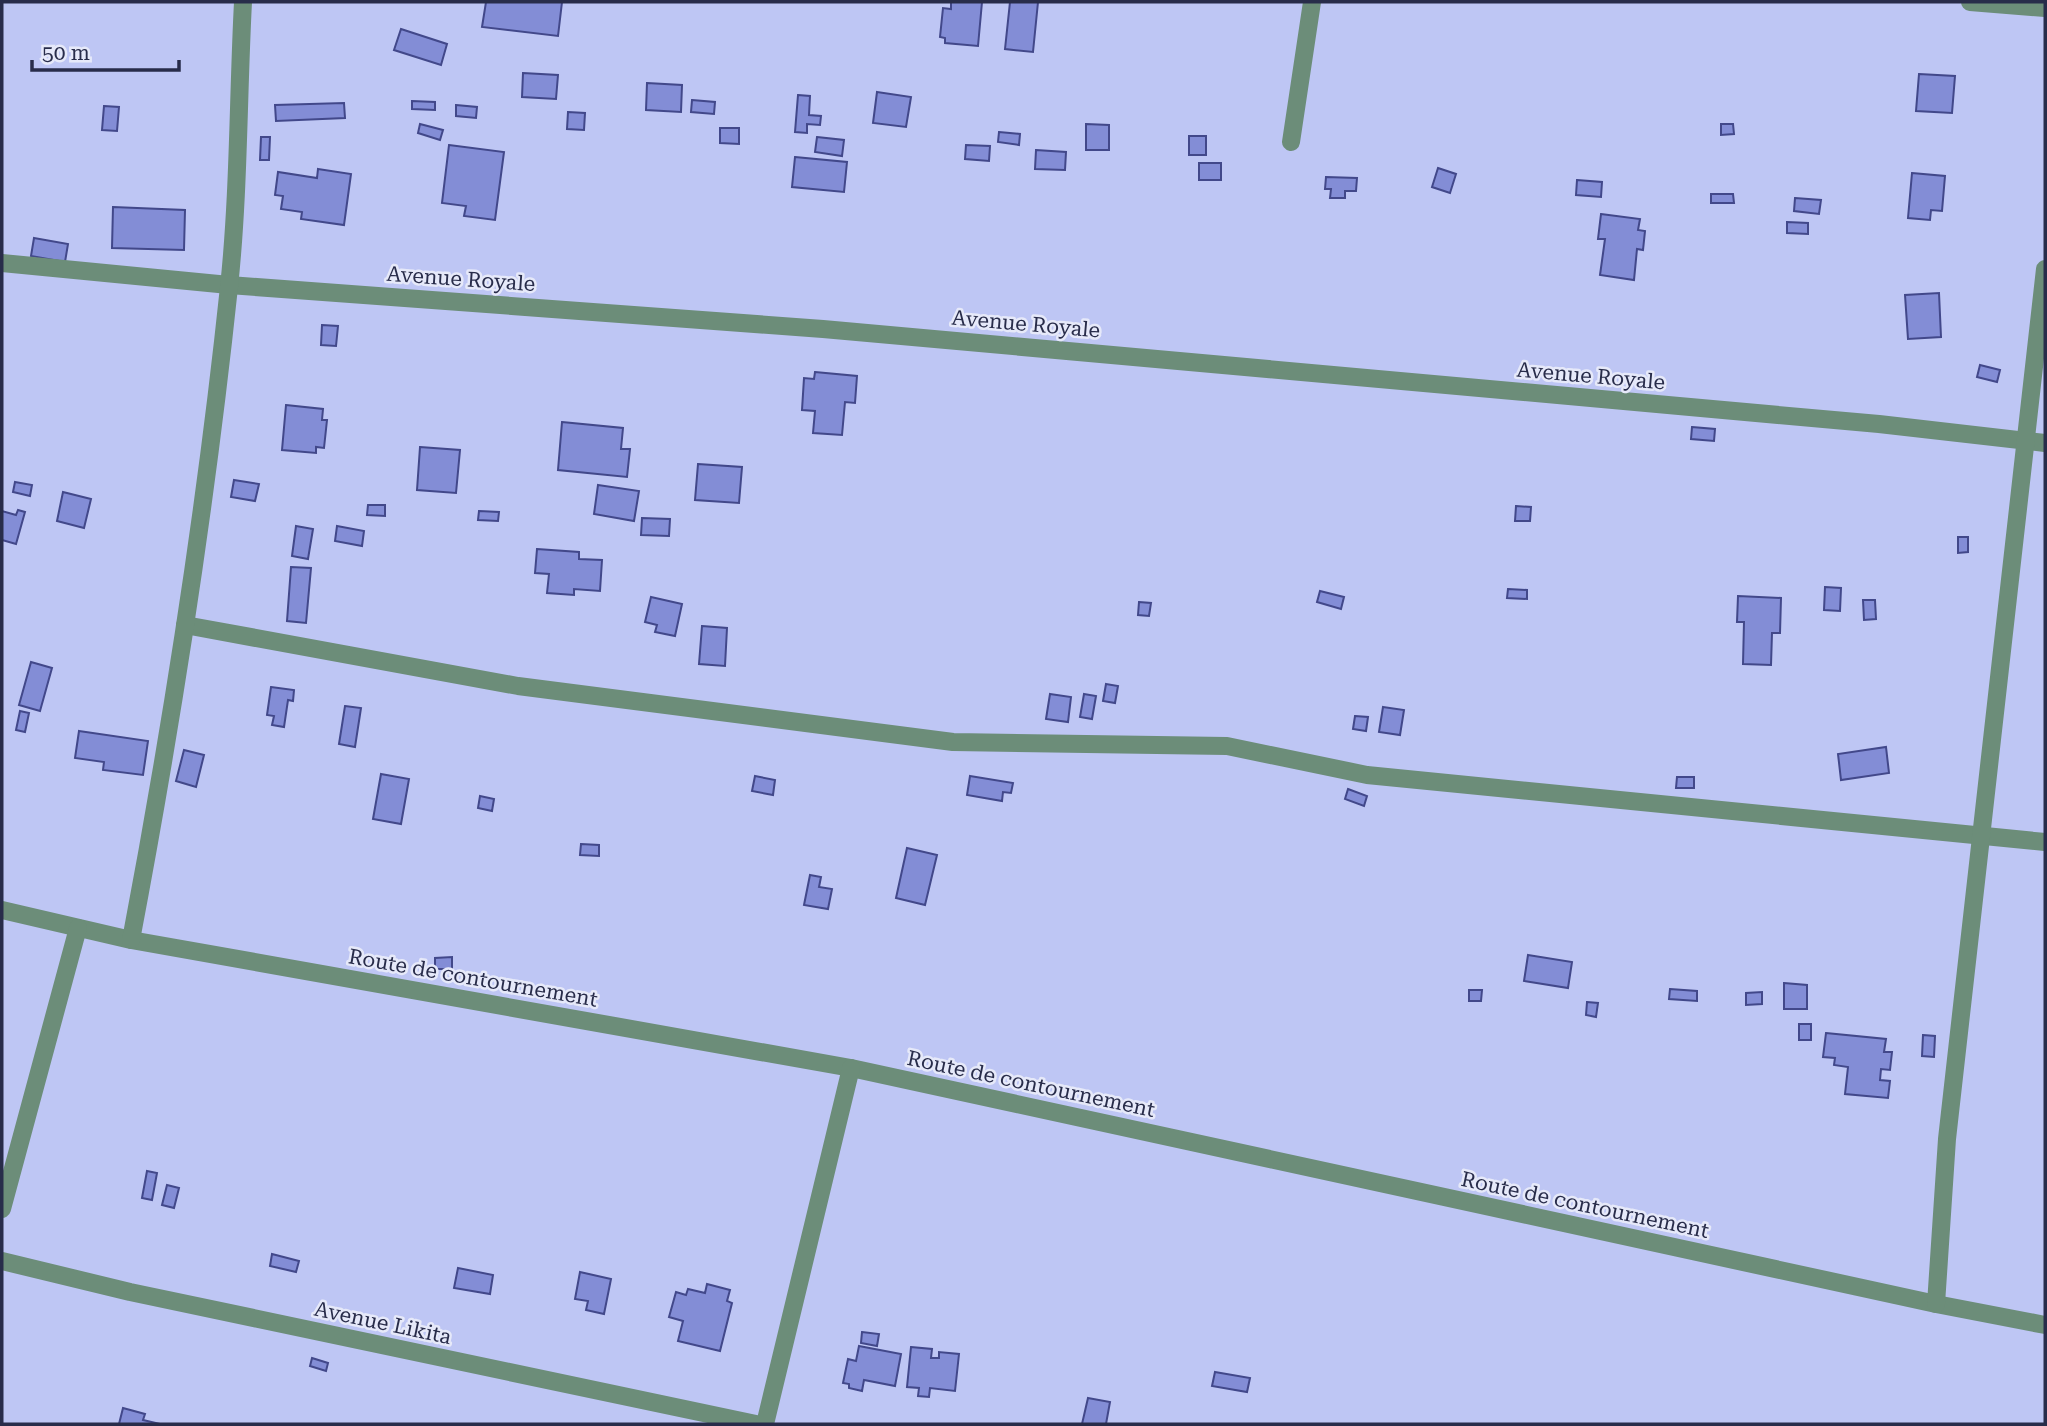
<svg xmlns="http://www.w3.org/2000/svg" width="2047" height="1426" font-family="'Roboto Serif',serif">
<rect width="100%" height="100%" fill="#bec6f4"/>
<g fill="#838dd6" stroke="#42488a" stroke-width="2">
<path d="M486,2H562L558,36L482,27Z"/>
<path d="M951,2H982L978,46L945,43V38L940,37L943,8L951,9Z"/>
<path d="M1010,2H1038L1033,52L1005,49Z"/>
<path d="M401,29L447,44L441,65L394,50Z"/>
<path d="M523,73L558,75L556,99L522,97Z"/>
<path d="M1919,74L1955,76L1952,113L1916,111Z"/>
<path d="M647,83L682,85L681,112L646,110Z"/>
<path d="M877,92L911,97L906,127L873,123Z"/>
<path d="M798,95L810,96L809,115L821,116L820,125L807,124V133L795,132Z"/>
<path d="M692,100L715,102L714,114L691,112Z"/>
<path d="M412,101L435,102V110L412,109Z"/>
<path d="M344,103L345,118L276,121L275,105Z"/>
<path d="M456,105L477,107L476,118L456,116Z"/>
<path d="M104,106L119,107L117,131L102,130Z"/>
<path d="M568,112L585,113L584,130L567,129Z"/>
<path d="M420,124L443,130L440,140L418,133Z"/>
<path d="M1086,124L1109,125V150H1086Z"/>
<path d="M1721,124H1733L1734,134L1721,135Z"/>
<path d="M720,128H739V144L720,143Z"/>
<path d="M999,132L1020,134L1019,145L998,142Z"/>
<rect x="1189" y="136" width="17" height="19"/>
<path d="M261,137H270L269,160H260Z"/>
<path d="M817,137L844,140L842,156L815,152Z"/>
<path d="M449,145L504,152L495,220L464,216L466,206L442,203Z"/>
<path d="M966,145L990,146L989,161L965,159Z"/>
<path d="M1036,150L1066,152L1065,170L1035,169Z"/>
<path d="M795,157L847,162L844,192L792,187Z"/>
<rect x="1199" y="163" width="22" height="17"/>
<path d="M1438,168L1456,174L1450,193L1432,187Z"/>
<path d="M318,169L351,174L344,225L301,219L302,212L281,209L283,196L275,195L278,172L317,178Z"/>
<path d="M1912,173L1945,176L1942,211L1931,210L1930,220L1908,218Z"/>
<path d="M1326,177L1357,178L1356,191H1345V198H1330L1331,189H1325Z"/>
<path d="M1577,180L1602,182L1601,197L1576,195Z"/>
<path d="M1711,194H1733L1734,203H1711Z"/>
<path d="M1795,198L1821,200L1819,214L1794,211Z"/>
<path d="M113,207L185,210L184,250L112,248Z"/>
<path d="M1601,214L1640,219L1638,230L1645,231L1643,250L1637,249L1634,280L1600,275L1605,239H1598Z"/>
<path d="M1787,222L1808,223V234L1787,233Z"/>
<path d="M34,238L68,244L65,262L31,256Z"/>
<path d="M1939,293L1941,337L1908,339L1905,295Z"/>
<path d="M322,325L338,326L336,346L321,345Z"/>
<path d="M1980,365L2000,370L1997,382L1977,377Z"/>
<path d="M815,372L857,376L855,403L845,402L842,435L813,433L815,411L802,410L804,378L814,379Z"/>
<path d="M286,405L323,409L322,420H327L324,448L316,447V453L282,450Z"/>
<path d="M562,422L623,428L621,449H630L627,477L558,470Z"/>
<path d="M1692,427L1715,429L1714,441L1691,439Z"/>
<path d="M420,447L460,450L456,493L417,490Z"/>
<path d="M698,464L742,467L739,503L695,500Z"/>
<path d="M234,480L259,484L255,501L231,497Z"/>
<path d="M15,482L32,485L30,496L13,492Z"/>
<path d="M598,485L639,491L634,521L594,514Z"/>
<path d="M63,492L91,499L84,528L57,521Z"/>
<path d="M368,505H385V516L367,515Z"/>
<path d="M1516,506L1531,507L1530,521H1515Z"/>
<path d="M18,510L25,512L16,544L2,540V511L16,515Z"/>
<path d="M479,511L499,512L498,521L478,520Z"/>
<path d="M642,518L670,519L669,536L641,535Z"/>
<path d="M296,526L313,529L308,559L292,556Z"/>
<path d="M337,526L364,531L362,546L335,541Z"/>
<path d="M1958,537H1968V552L1958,553Z"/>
<path d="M537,549L579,552V559L602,560L600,591L574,589V595L547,593L549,574L535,573Z"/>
<path d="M291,567L311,568L306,623L287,621Z"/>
<path d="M1825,587L1841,588L1840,611L1824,610Z"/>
<path d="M1508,589L1527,590V599L1507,598Z"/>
<path d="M1320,591L1344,597L1341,609L1317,602Z"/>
<path d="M1738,596L1781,598L1780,633H1772L1771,665L1743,664L1744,622H1737Z"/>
<path d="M651,597L682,604L675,636L655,632L657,625L645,622Z"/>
<path d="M1863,600H1875L1876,619L1864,620Z"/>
<path d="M1139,602L1151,603L1149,616L1138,615Z"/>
<path d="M702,626L727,628L725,666L699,664Z"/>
<path d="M31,662L52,668L40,711L19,705Z"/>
<path d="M1106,684L1118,686L1115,703L1103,701Z"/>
<path d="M271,687L294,690L293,701L288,700L284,727L272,725L274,716L267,715Z"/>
<path d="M1050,694L1071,697L1068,722L1046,719Z"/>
<path d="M1084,694L1096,696L1092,719L1080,717Z"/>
<path d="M345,706L361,708L355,747L339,744Z"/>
<path d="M1383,707L1404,710L1400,735L1379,732Z"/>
<path d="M20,711L29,713L25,732L16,730Z"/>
<path d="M1355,716L1368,717L1366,731L1353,729Z"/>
<path d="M79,731L148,741L143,775L103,770L104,762L75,758Z"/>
<path d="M1886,747L1889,773L1841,780L1838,754Z"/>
<path d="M184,750L204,755L196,787L176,781Z"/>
<path d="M381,774L409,779L401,824L373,819Z"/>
<path d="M755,776L775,780L773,795L752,791Z"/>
<path d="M970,776L1013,783L1011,793L1003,792L1002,801L967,795Z"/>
<path d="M1677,777H1694V788H1676Z"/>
<path d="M1348,789L1367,796L1364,806L1345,799Z"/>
<path d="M480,796L494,799L492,811L478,808Z"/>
<path d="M581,844L599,845V856L580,855Z"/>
<path d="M907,848L937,855L925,905L896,898Z"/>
<path d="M810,875L821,877L819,887L832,889L828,909L804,905Z"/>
<path d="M1528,955L1572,962L1568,988L1524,981Z"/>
<path d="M452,957V969H435V958Z"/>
<path d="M1784,983L1807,985V1009H1784Z"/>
<path d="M1670,989L1697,991V1001L1669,999Z"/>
<path d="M1469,990H1482L1481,1001H1469Z"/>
<path d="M1762,992V1004L1746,1005V993Z"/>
<path d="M1587,1002L1598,1003L1596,1017L1586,1015Z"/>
<rect x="1799" y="1024" width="12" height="16"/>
<path d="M1826,1033L1886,1039L1884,1052H1892L1890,1070L1881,1069L1880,1080L1890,1081L1888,1098L1845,1094L1848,1067L1834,1065L1835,1058L1823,1057Z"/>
<path d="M1923,1035L1935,1036L1934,1057L1922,1056Z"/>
<path d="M147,1171L157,1173L152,1200L142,1198Z"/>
<path d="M167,1185L179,1188L174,1208L162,1205Z"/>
<path d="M272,1254L299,1261L296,1272L270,1266Z"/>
<path d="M458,1268L493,1275L490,1294L454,1288Z"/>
<path d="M580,1272L611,1279L604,1314L586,1310L588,1301L575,1299Z"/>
<path d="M707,1284L730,1290L727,1301L732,1303L720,1351L678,1341L683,1321L669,1317L676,1292L686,1295L688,1289L705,1293Z"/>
<path d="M862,1332L879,1334L877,1346L861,1343Z"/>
<path d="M859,1346L901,1354L895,1386L864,1380L862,1391L849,1388V1384L843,1383L848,1359L856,1361Z"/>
<path d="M911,1347L932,1349L931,1358H939V1352L959,1354L955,1391L930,1388L929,1397L918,1396L919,1388L907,1387Z"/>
<path d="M312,1358L328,1363L326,1371L310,1366Z"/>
<path d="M1215,1372L1250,1378L1247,1392L1212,1386Z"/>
<path d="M1088,1398L1110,1402L1106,1424H1082Z"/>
<path d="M123,1408L145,1414L143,1420L160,1424H119Z"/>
</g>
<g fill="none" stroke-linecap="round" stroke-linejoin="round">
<g stroke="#6c8d79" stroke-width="18">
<path d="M1970,2L2045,8"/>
<path d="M1291,142L1312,2"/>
<path d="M2,263L229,285L823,329L1879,424L2045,443"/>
<path d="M185,625L518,686L953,742L1227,746L1367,775L2045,842"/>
<path d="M2,910L131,940L851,1068L1936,1304L2045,1325"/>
<path d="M131,940C172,724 206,505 229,287C239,193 238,96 243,2"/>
<path d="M2,1209L78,928"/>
<path d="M2,1261L130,1292L756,1424"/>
<path d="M1936,1304L1947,1139L2045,269"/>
<path d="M765,1424L851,1068"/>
</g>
</g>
<g text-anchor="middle" stroke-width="5" stroke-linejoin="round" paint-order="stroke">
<g font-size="21" fill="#282c4a" stroke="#e6e9f9">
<text transform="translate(461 279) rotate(4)" y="7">Avenue Royale</text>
<text transform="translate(1026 324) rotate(5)" y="7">Avenue Royale</text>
<text transform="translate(1591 376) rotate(5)" y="7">Avenue Royale</text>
<text transform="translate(473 978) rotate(10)" y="7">Route de contournement</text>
<text transform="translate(1031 1084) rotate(12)" y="7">Route de contournement</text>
<text transform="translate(1585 1205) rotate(12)" y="7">Route de contournement</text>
<text transform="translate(383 1323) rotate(12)" y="7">Avenue Likita</text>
</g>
</g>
<rect width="2047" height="1426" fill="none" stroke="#282c4a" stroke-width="7"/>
<path d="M32 60v10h147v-10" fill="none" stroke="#282c4a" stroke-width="3.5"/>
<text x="42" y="60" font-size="21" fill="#282c4a" stroke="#e6e9f9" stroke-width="5" paint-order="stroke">50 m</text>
</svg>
